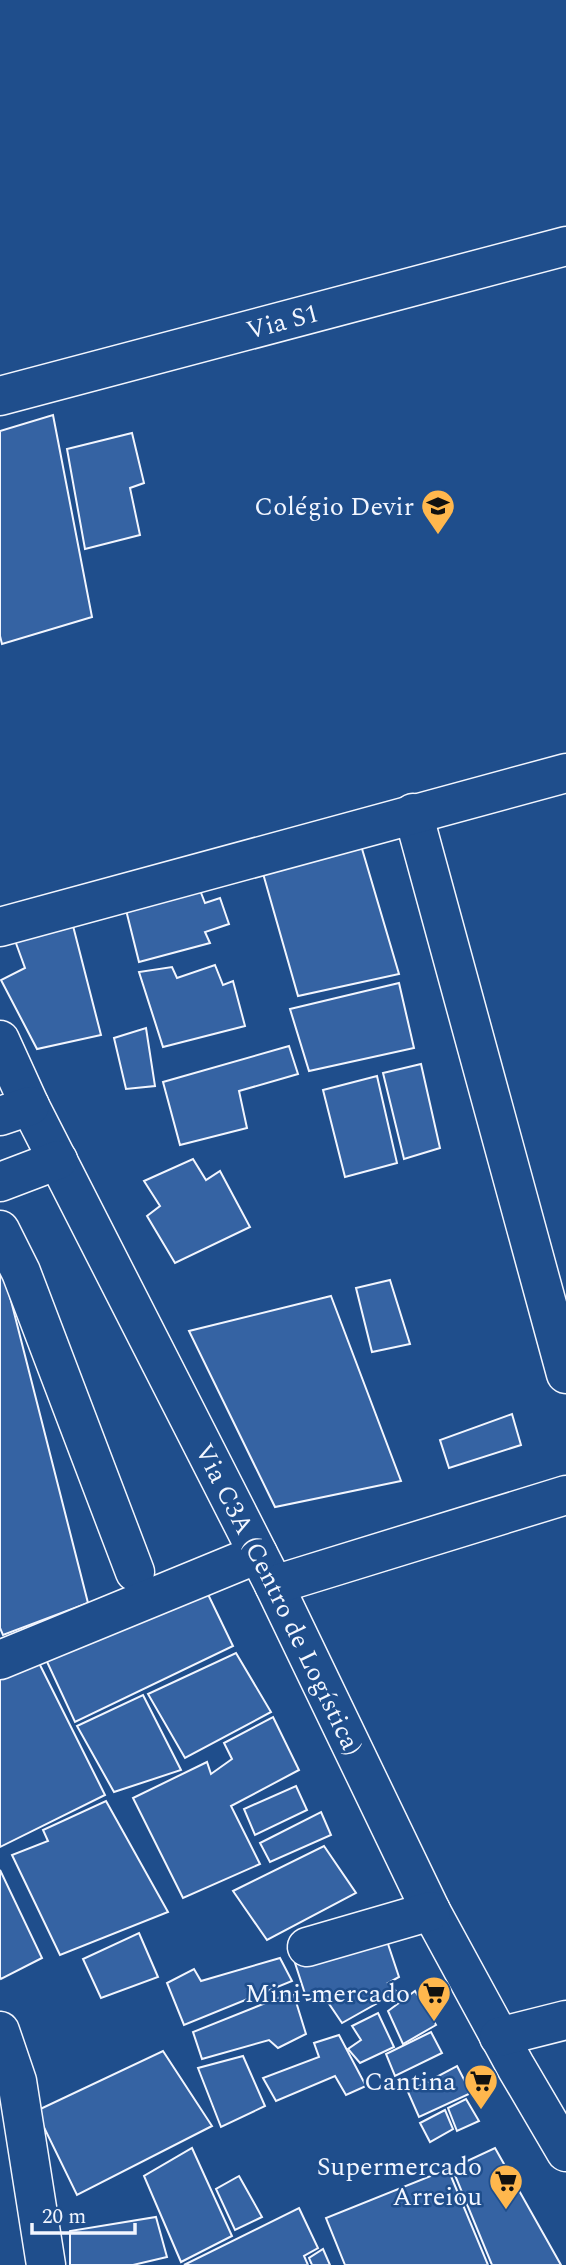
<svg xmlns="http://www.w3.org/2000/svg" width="566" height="2265" font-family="Spectral,serif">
<rect width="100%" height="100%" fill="#1f4e8c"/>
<g fill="#3563a3" stroke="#f2f6ff" stroke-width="2">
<path d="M53,415L92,617L2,644L0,636V431Z"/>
<path d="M132,433L144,483L130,488L140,535L85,549L67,449Z"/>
<path d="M360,842L399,974L298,996L262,870Z"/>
<path d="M198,885L205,903L220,898L229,924L205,932L210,943L139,962L125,906Z"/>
<path d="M71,918L101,1035L37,1049L1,980L25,968L13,935Z"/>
<path d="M215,965L223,985L233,981L245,1026L163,1047L139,972L172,967L177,978Z"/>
<path d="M399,983L414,1048L309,1071L290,1009Z"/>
<path d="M146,1028L155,1086L126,1089L114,1038Z"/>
<path d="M289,1046L298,1074L239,1091L247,1128L180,1145L163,1082Z"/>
<path d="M421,1064L440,1148L404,1159L383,1073Z"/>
<path d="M377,1076L397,1163L345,1177L323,1090Z"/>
<path d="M193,1159L206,1180L220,1171L250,1227L175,1263L147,1216L160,1206L144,1181Z"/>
<path d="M0,1267L5,1277L88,1603L3,1635L0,1628Z"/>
<path d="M390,1280L410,1344L372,1352L356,1288Z"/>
<path d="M331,1296L401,1481L275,1507L189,1331Z"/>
<path d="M512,1414L521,1445L449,1468L440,1440Z"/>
<path d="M203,1584L233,1646L75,1722L42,1651Z"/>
<path d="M236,1653L271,1712L185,1758L148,1694Z"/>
<path d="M35,1655L105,1795L0,1847V1670Z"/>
<path d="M143,1695L181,1770L114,1792L77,1726Z"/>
<path d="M273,1717L299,1770L231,1806L260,1864L183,1898L133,1798L207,1762L211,1774L232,1759L224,1743Z"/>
<path d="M296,1786L307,1810L255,1835L244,1809Z"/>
<path d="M106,1801L168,1912L60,1955L12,1855L48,1841L43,1830Z"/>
<path d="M321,1812L331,1835L270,1862L260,1843Z"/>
<path d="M324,1846L356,1893L267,1940L233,1891Z"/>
<path d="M0,1870L42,1958L1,1979L0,1977Z"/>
<path d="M139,1933L158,1977L101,1998L83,1959Z"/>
<path d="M386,1938L399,1977L388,1983L397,1992L342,2023L323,1995L307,2000L295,1963Z"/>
<path d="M280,1958L292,1981L184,2025L167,1983L194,1969L201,1981Z"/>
<path d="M415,1991L436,2025L403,2044L388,2011Z"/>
<path d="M293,1992L306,2034L278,2048L269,2040L202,2059L193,2032Z"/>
<path d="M378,2013L394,2047L360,2063L348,2049L361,2040L352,2026Z"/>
<path d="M431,2032L442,2053L395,2076L386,2054Z"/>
<path d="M339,2035L366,2086L346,2095L335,2076L276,2101L263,2078L319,2057L314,2043Z"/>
<path d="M163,2051L212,2126L77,2195L36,2111Z"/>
<path d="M243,2056L265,2106L221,2127L198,2068Z"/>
<path d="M457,2066L471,2093L419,2117L408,2092Z"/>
<path d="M466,2099L479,2121L457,2131L448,2108Z"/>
<path d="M445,2110L453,2129L430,2142L420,2123Z"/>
<path d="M192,2148L232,2236L181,2262L144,2176Z"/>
<path d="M495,2148L561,2265H492L452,2168Z"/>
<path d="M448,2169L488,2265H345L326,2218Z"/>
<path d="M239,2176L262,2217L235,2230L216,2189Z"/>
<path d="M299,2208L318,2248L304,2256L308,2265H184Z"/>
<path d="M156,2217L167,2257L133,2265H70V2231Z"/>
<path d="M323,2249L330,2265H312L309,2258Z"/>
</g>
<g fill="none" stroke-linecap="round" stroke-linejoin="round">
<g stroke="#f2f6ff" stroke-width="41">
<g id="minor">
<path id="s1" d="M0,396L566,246"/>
<path d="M413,813L566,1374"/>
<path d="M0,927L566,773"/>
<path id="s2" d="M0,1040L30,1106L274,1585L431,1911L516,2067L566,2152"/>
<path d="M0,1116L30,1106"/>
<path d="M0,1182L58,1160"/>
<path d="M0,1230L21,1272L135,1572"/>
<path d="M274,1585L566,1495"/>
<path d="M0,1660L258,1554"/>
<path d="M307,1947L431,1911"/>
<path d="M0,2031L17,2081L46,2265"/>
<path d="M499,2037L566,2020"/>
</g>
</g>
<use href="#minor" stroke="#1f4e8c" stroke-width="38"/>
</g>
<defs>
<g id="school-pin" transform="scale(1.75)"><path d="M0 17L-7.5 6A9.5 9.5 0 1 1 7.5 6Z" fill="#ffb74d" stroke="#1f4e8c"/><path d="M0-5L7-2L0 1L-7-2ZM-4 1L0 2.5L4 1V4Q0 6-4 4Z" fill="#111"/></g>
<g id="supermarket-pin" transform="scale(1.75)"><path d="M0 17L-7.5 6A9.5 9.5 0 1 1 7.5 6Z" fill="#ffb74d" stroke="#1f4e8c"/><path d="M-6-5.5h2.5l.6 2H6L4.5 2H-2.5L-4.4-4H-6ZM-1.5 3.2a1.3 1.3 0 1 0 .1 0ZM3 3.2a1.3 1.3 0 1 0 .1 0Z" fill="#111"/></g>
</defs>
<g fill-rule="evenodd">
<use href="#school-pin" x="438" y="506"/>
<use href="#supermarket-pin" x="434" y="1993"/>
<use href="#supermarket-pin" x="481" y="2081"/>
<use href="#supermarket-pin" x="506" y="2181"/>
</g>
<g text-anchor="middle" stroke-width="5" stroke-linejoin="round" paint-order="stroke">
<g font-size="26" fill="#f2f6ff" stroke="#1f4e8c">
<text dy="9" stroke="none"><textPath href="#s1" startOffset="292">Via S1</textPath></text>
<text dy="9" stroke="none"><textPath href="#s2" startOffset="625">Via C3A (Centro de Logística)</textPath></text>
</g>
<g font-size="26" fill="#f2f6ff" stroke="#1f4e8c" text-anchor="end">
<text x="414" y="515">Colégio Devir</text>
<text x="410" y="2002">Mini-mercado</text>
<text x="456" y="2090">Cantina</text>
<text x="482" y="2175">Supermercado<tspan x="482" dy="30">Arreiou</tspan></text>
</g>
</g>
<path d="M32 2223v10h103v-10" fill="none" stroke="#f2f6ff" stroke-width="3.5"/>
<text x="42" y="2223" font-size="21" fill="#f2f6ff" stroke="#1f4e8c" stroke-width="5" paint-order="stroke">20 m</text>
</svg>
